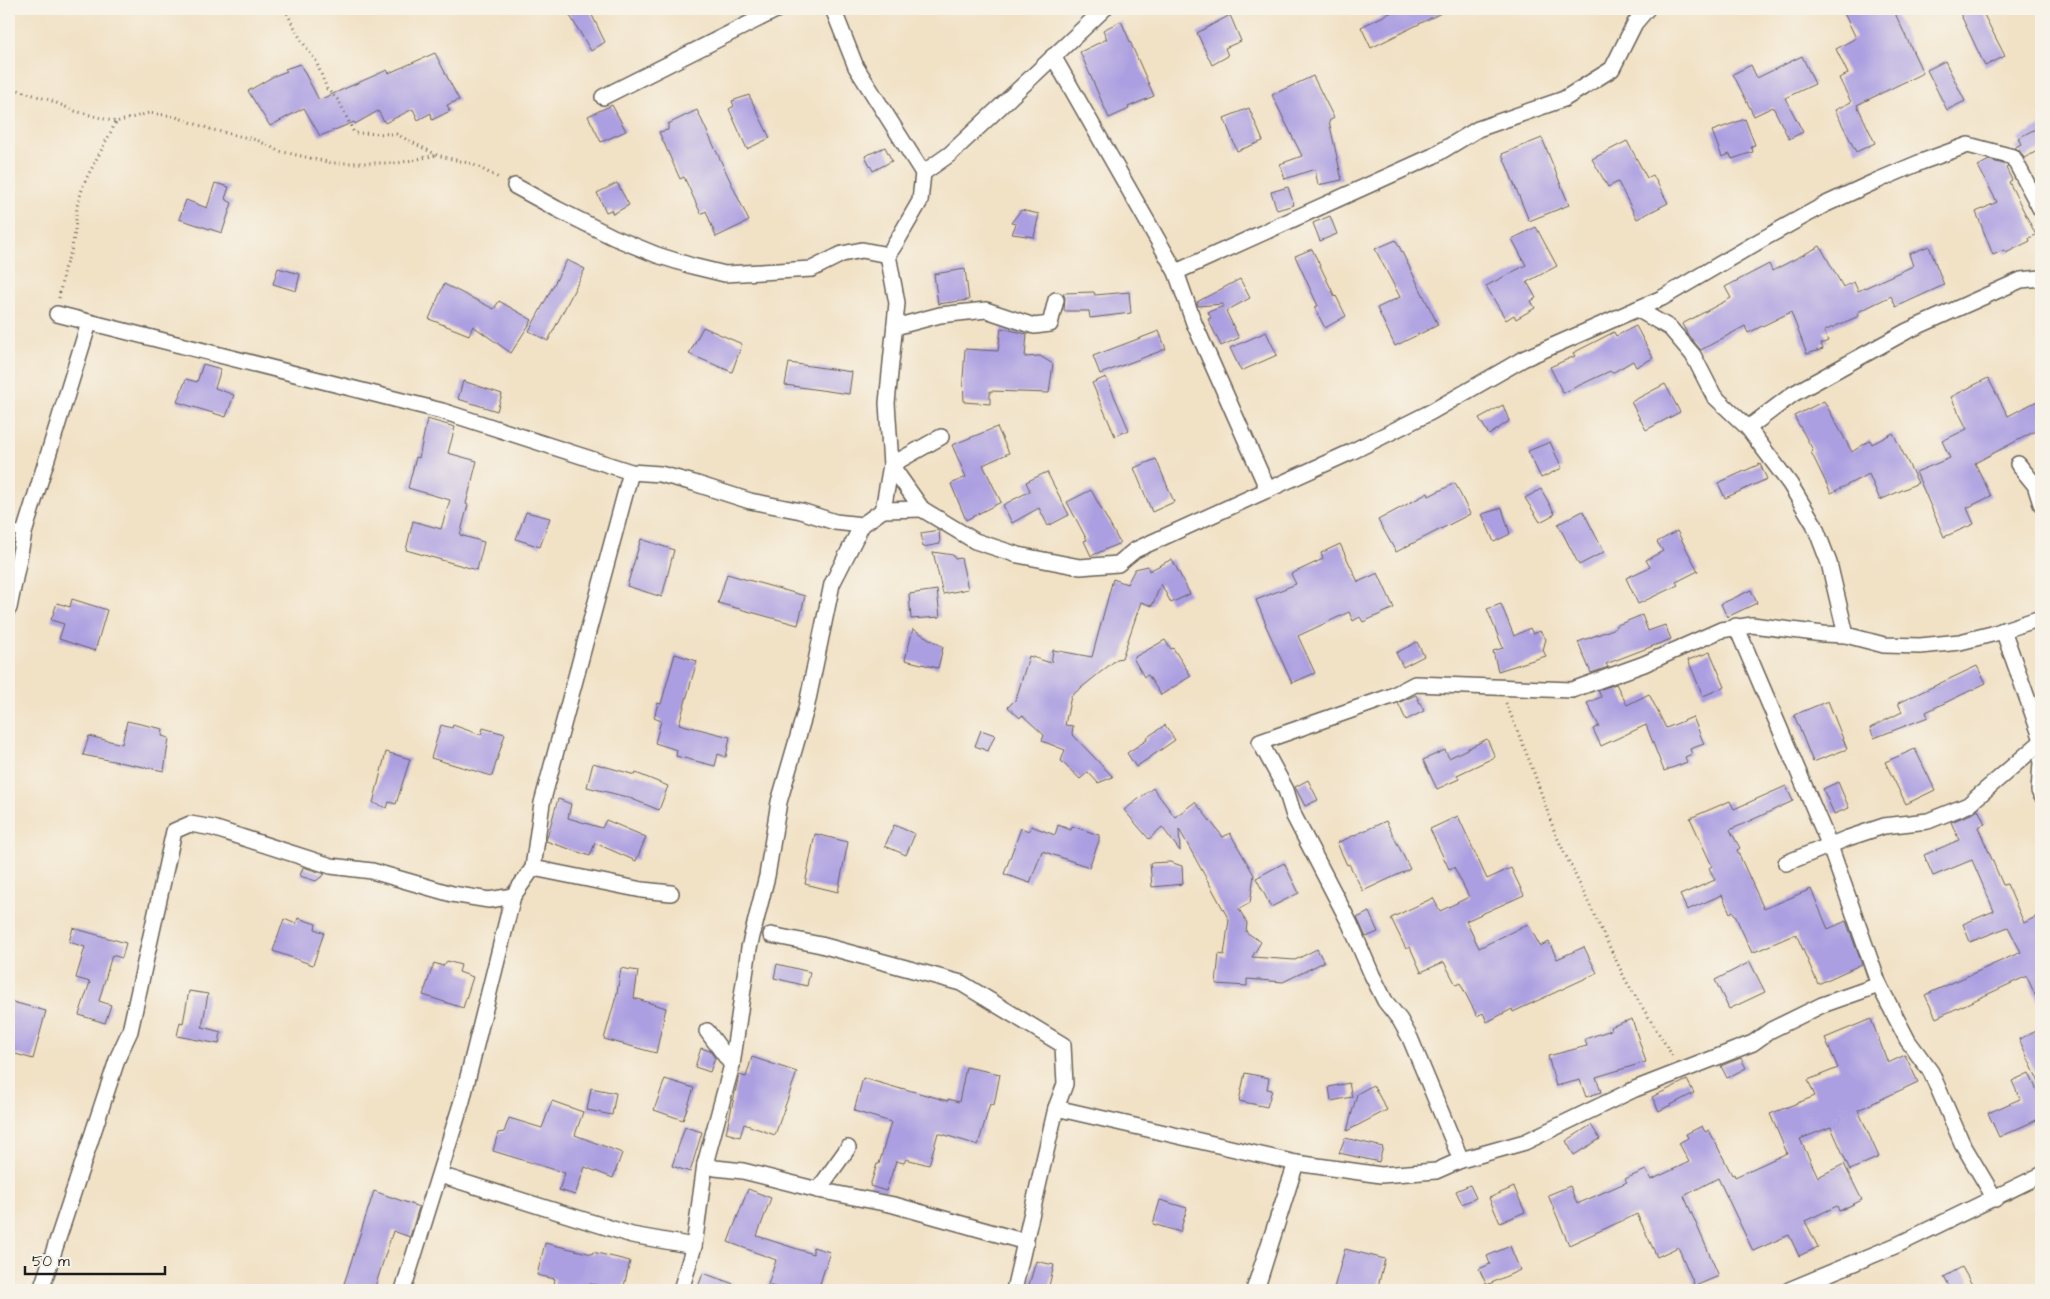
<svg xmlns="http://www.w3.org/2000/svg" width="2050" height="1299" font-family="'Architects Daughter',sans-serif">
<rect width="100%" height="100%" fill="#f7f3e8"/>
<filter id="ink" filterUnits="userSpaceOnUse"><feTurbulence type="fractalNoise" baseFrequency=".02" numOctaves="2"/><feDisplacementMap in="SourceGraphic" scale="10" xChannelSelector="R" yChannelSelector="G"/><feConvolveMatrix kernelMatrix="1 2 1 2 8 2 1 2 1" color-interpolation-filters="sRGB"/></filter>
<filter id="wash" filterUnits="userSpaceOnUse"><feTurbulence type="fractalNoise" baseFrequency=".0096" numOctaves="4" result="noise"/><feDisplacementMap in="SourceGraphic" scale="20" xChannelSelector="R" yChannelSelector="G"/><feGaussianBlur stdDeviation="1.12" result="paint"/><feColorMatrix in="noise" values="0 0 0 0 0 0 0 0 0 0 0 0 0 0 0 0 0 1.4 0 .05"/><feComposite in="paint" operator="in"/></filter>
<g filter="url(#wash)">
<rect width="100%" height="100%" fill="#f1e1c5"/>
<g id="blocks">
<g fill="#ac9fe1">
<path d="M566,9H589L605,42L591,51Z"/>
<path d="M1398,9H1449L1371,48L1361,27Z"/>
<path d="M1842,9H1893L1923,73L1857,105L1875,143L1856,152L1835,110L1851,102L1839,78L1848,74L1836,49L1856,38Z"/>
<path d="M1958,9H1981L2005,56L1985,66Z"/>
<path d="M1230,15L1241,41L1225,48L1228,56L1212,65L1197,33Z"/>
<path d="M1121,21L1154,96L1128,107L1129,109L1109,118L1080,52L1107,39L1103,30Z"/>
<path d="M435,53L459,100L447,105L450,111L432,120L431,113L418,120L413,109L385,123L378,111L355,124L354,122L320,136L304,108L270,126L248,91L274,76L287,71L285,69L300,64L319,100L387,70L389,73Z"/>
<path d="M1802,56L1815,84L1785,98L1803,132L1789,139L1773,107L1754,116L1733,74L1751,65L1757,78Z"/>
<path d="M1945,61L1965,101L1947,110L1927,70Z"/>
<path d="M1313,76L1334,118L1329,121L1342,180L1318,185L1315,169L1285,179L1280,164L1302,156L1272,95Z"/>
<path d="M749,95L770,138L747,149L729,109L734,106L732,101Z"/>
<path d="M612,105L626,131L601,142L588,116Z"/>
<path d="M1249,108L1263,141L1237,151L1224,118Z"/>
<path d="M697,110L749,221L716,237L706,211L701,214L684,177L680,179L659,132L668,130V124Z"/>
<path d="M1745,119L1755,145L1751,146L1753,152L1732,159L1730,154L1722,157L1712,131Z"/>
<path d="M2041,126V149L2024,158L2019,150L2014,148L2021,144L2018,138Z"/>
<path d="M1542,138L1569,205L1529,221L1502,154Z"/>
<path d="M1627,141L1647,178L1653,175L1668,203L1637,219L1618,182L1608,187L1592,159Z"/>
<path d="M885,147L892,161L873,171L865,156Z"/>
<path d="M1989,160L2007,165L2008,167L2006,168L2012,180L2009,182L2036,235L2029,238L2030,241L2006,253L2004,250L1993,255L1976,212L1997,202L1978,166Z"/>
<path d="M215,183L229,187L225,199L232,203L222,233L179,219L186,200L207,208Z"/>
<path d="M617,183L629,205L613,214L611,210L606,212L597,193Z"/>
<path d="M1288,187L1294,205L1277,210L1271,192Z"/>
<path d="M1021,210L1039,214L1034,237L1012,234L1016,224L1011,223Z"/>
<path d="M1330,216L1337,234L1320,241L1313,223Z"/>
<path d="M1536,227L1557,266L1527,282L1536,298L1531,301L1535,308L1516,319L1514,315L1506,320L1486,286L1526,265L1512,239Z"/>
<path d="M1396,240L1438,325L1395,346L1377,308L1400,297L1375,249Z"/>
<path d="M1820,246L1843,287L1854,282L1858,291L1913,266L1909,254L1929,246L1944,285L1896,307L1891,296L1858,312L1859,316L1824,331L1828,341L1821,344L1823,349L1807,354L1791,312L1748,333L1745,326L1701,350L1688,335L1682,324L1731,298L1725,287L1769,264L1772,271Z"/>
<path d="M1312,249L1335,297L1336,296L1346,316L1325,328L1314,307L1318,306L1295,256Z"/>
<path d="M567,260L585,269L548,341L529,331Z"/>
<path d="M278,268L300,274L296,291L273,284Z"/>
<path d="M965,269L969,300L938,304L934,274Z"/>
<path d="M1240,279L1250,298L1226,311L1239,338L1221,346L1208,319L1211,318L1208,312L1224,306L1223,304L1198,306L1197,302Z"/>
<path d="M444,284L494,309L499,301L532,320L511,353L473,326L469,335L429,319Z"/>
<path d="M1094,292L1095,295L1129,292L1131,313L1090,318L1089,311H1064L1065,298L1063,293Z"/>
<path d="M1636,326L1653,358L1636,367L1633,361L1612,373L1610,371L1563,393L1550,367L1575,356L1573,353L1614,332L1616,336Z"/>
<path d="M703,327L742,344L732,372L689,354Z"/>
<path d="M1001,328L1027,334L1025,357L1040,356L1053,364L1049,393L990,391V404L964,402L963,378L965,349L998,351Z"/>
<path d="M1159,331L1166,349L1100,374L1093,356Z"/>
<path d="M1266,332L1277,355L1241,371L1230,348Z"/>
<path d="M789,363L852,372L849,394L785,385Z"/>
<path d="M203,364L221,369L215,388L234,395L226,417L177,402L186,379L197,382Z"/>
<path d="M1106,377L1129,430L1115,436L1092,383Z"/>
<path d="M1988,378L2008,416L2041,399V428L1975,463L1991,496L1967,508L1974,524L1944,537L1916,472L1950,458L1942,441L1967,429L1951,397Z"/>
<path d="M463,381L502,394L497,411L458,399Z"/>
<path d="M1665,384L1680,412L1646,430L1631,402Z"/>
<path d="M1824,401L1852,452L1870,440L1872,444L1893,433L1918,483L1880,500L1869,474L1831,493L1811,452L1813,450L1794,416Z"/>
<path d="M1503,405L1509,421L1489,435L1479,418Z"/>
<path d="M427,419L455,427L448,453L477,461L466,504L468,505L460,535L484,542L477,570L406,550L413,521L441,529L450,500L408,488L416,457L419,458Z"/>
<path d="M997,427L1009,453L983,465L1001,502L966,520L951,484L966,477L952,445Z"/>
<path d="M1550,442L1562,468L1541,478L1528,451Z"/>
<path d="M1156,459L1174,502L1152,512L1134,468Z"/>
<path d="M1760,464L1767,479L1725,498L1718,483Z"/>
<path d="M1047,472L1069,515L1048,526L1039,508L1012,523L1003,505L1030,491L1026,482Z"/>
<path d="M1455,483L1470,514L1396,552L1378,520L1428,493L1429,496Z"/>
<path d="M1541,489L1555,514L1540,522L1525,498Z"/>
<path d="M1091,490L1120,543L1091,556L1084,541L1087,540L1067,502Z"/>
<path d="M1502,508L1510,534L1494,542L1482,514Z"/>
<path d="M1583,511L1604,552L1579,565L1558,524Z"/>
<path d="M526,512L550,518L540,547L516,539Z"/>
<path d="M939,530L940,544L923,547L921,533Z"/>
<path d="M1677,531L1698,571L1676,582L1678,585L1638,604L1626,578L1650,567L1646,560L1663,551L1657,542Z"/>
<path d="M641,539L674,550L662,597L627,586Z"/>
<path d="M1340,544L1358,582L1378,573L1394,608L1363,622L1360,617L1353,621L1349,612L1298,636L1315,673L1292,683L1265,624H1266L1256,600L1296,584L1291,574L1323,559L1321,553Z"/>
<path d="M933,552L953,555L955,559L961,558L968,589L943,594Z"/>
<path d="M1172,559L1190,594L1171,603L1161,584L1152,606L1141,602L1122,658L1117,659L1071,696L1065,725L1073,726L1072,734L1113,777L1098,783L1088,772L1080,779L1061,761L1065,750L1042,741L1044,735L1022,715L1020,718L1008,707L1016,699L1029,656L1051,663L1053,650L1092,657L1113,579L1127,584L1135,569L1148,566L1149,571Z"/>
<path d="M727,574L805,596L798,625L718,603Z"/>
<path d="M937,590L940,617L911,619L909,594Z"/>
<path d="M1751,590L1757,603L1727,617L1721,604Z"/>
<path d="M72,599L107,610L95,651L59,639L64,624L51,620L57,603L70,607Z"/>
<path d="M1501,604L1514,636L1530,628L1533,634L1540,631L1546,639L1543,650L1546,656L1498,671L1493,651L1503,648L1487,609Z"/>
<path d="M1642,615L1648,631L1665,625L1671,639L1606,664L1608,667L1591,673L1578,642L1616,628L1615,626Z"/>
<path d="M913,629L943,647L938,668L905,660Z"/>
<path d="M1165,640L1171,649L1173,648L1191,676L1161,695L1148,675L1144,677L1133,658Z"/>
<path d="M1417,642L1424,656L1403,667L1396,653Z"/>
<path d="M1710,652L1725,687L1703,696L1688,660Z"/>
<path d="M675,654L697,661L679,724L730,737L726,757L718,754L715,766L676,756L677,750L655,743L661,721L654,718L658,703L661,704Z"/>
<path d="M1977,666L1986,683L1926,712L1928,717L1874,738L1870,728L1902,712L1898,703Z"/>
<path d="M1616,684L1627,705L1649,694L1666,728L1693,717L1704,744L1690,749L1692,754L1685,757L1687,762L1664,771L1646,725L1601,746L1593,729L1599,726L1587,703L1601,697L1598,690Z"/>
<path d="M1416,695L1424,711L1406,720L1398,703Z"/>
<path d="M1828,701L1847,749L1813,762L1794,715Z"/>
<path d="M127,721L163,729L162,736L169,738L164,771L83,755L89,736L122,744Z"/>
<path d="M441,725L452,728L453,725L481,735L483,728L505,734L492,776L431,758Z"/>
<path d="M1165,725L1175,740L1136,767L1127,753L1147,740L1146,738Z"/>
<path d="M981,730L995,735L988,751L975,746Z"/>
<path d="M1487,739L1495,757L1457,775L1459,779L1437,789L1423,760L1445,750L1449,758Z"/>
<path d="M1915,749L1935,790L1906,804L1885,762Z"/>
<path d="M386,752L410,759L396,804L389,802L387,808L373,803Z"/>
<path d="M593,763L635,775L636,773L668,786L659,810L627,797L587,787Z"/>
<path d="M1308,780L1318,800L1305,806L1295,787Z"/>
<path d="M1838,782L1849,808L1834,814L1823,789Z"/>
<path d="M1786,786L1793,801L1730,830L1740,848L1737,850L1764,909L1811,889L1828,929L1846,921L1862,964L1818,984L1796,934L1752,953L1733,911L1730,913L1722,895L1687,910L1680,895L1715,880L1709,868L1712,866L1690,818L1730,801L1734,809Z"/>
<path d="M1153,788L1175,817L1195,802L1223,837L1230,833L1254,875L1250,903L1239,909L1247,923L1246,932L1261,942L1252,957L1295,960L1317,949L1324,962L1283,982L1247,979V986L1216,984L1219,954L1224,955L1229,920L1210,885L1179,829L1180,851L1162,827L1149,839L1124,810Z"/>
<path d="M558,799L571,804L568,818L602,828L606,820L646,837L636,861L595,843L590,856L546,841Z"/>
<path d="M1978,809L1985,824L1978,827L2003,885L2007,884L2024,923L2041,914V1008L2027,977H2025L1936,1018L1925,995L2021,952L2008,927L1970,942L1963,924L1994,911L1972,860L1933,876L1924,855L1959,840L1951,822L1971,814Z"/>
<path d="M1458,816L1487,879L1511,868L1524,895L1466,921L1479,948L1528,924L1540,946L1549,942L1557,959L1584,947L1597,973L1513,1012L1512,1009L1487,1022L1483,1013L1477,1016L1460,983L1456,985L1444,962L1421,972L1410,947L1406,949L1391,918L1433,898L1440,911L1469,897L1454,867L1449,869L1430,829Z"/>
<path d="M1386,821L1410,869L1363,891L1349,864L1347,865L1337,843Z"/>
<path d="M894,825L915,834L906,855L885,846Z"/>
<path d="M1058,825L1071,830L1072,826L1099,835V841L1089,867L1042,851L1030,883L1004,874L1021,828L1029,831L1031,826L1055,835Z"/>
<path d="M815,834L848,842L838,892L805,884Z"/>
<path d="M1170,862L1182,866L1183,884L1152,887L1150,863Z"/>
<path d="M1284,863L1299,893L1271,907L1256,878Z"/>
<path d="M303,867L325,874L316,881L300,876Z"/>
<path d="M1369,912L1378,932L1366,937L1357,918Z"/>
<path d="M298,918L316,924L315,929L324,933L313,965L273,951L284,919L296,924Z"/>
<path d="M73,928L126,943L122,958L112,955L99,1001L111,1005L105,1023L79,1015L90,982L76,978L85,947L69,942Z"/>
<path d="M447,961L461,965L459,972L473,977L463,1008L423,995L434,963L443,966Z"/>
<path d="M1750,962L1765,992L1729,1009L1715,980Z"/>
<path d="M777,964L810,972L807,986L774,978Z"/>
<path d="M621,968L638,971L634,998L666,1008L656,1053L604,1039L617,993Z"/>
<path d="M189,991L208,994L202,1027L221,1032L219,1044L177,1036L180,1022L183,1023Z"/>
<path d="M9,1001L46,1011L33,1059L9,1052Z"/>
<path d="M1632,1019L1646,1062L1596,1077L1601,1092L1586,1097L1580,1080L1556,1086L1548,1056L1587,1046L1585,1039L1611,1030L1610,1027Z"/>
<path d="M1871,1019L1888,1063L1905,1055L1918,1082L1858,1110L1879,1157L1850,1170L1831,1127L1800,1139L1818,1177L1844,1164L1862,1200L1839,1211L1837,1206L1805,1221L1818,1247L1799,1256L1789,1235L1753,1251L1718,1178L1684,1196L1719,1276L1695,1286L1678,1247L1657,1257L1637,1214L1569,1245L1548,1195L1570,1186L1577,1204L1627,1182L1625,1179L1646,1170L1651,1180L1689,1162L1679,1143L1688,1138L1686,1134L1702,1126L1705,1132L1709,1130L1732,1175L1734,1174L1735,1177L1787,1153L1770,1114L1815,1096L1808,1080L1838,1068L1825,1038Z"/>
<path d="M2041,1029V1087L2019,1039Z"/>
<path d="M701,1048L710,1051L715,1058L710,1072L695,1067Z"/>
<path d="M752,1057L797,1072L775,1135L744,1124L740,1137L726,1133L739,1075L746,1077Z"/>
<path d="M1741,1058L1746,1068L1727,1078L1721,1066Z"/>
<path d="M966,1067L1000,1074L994,1105L990,1104L978,1145L938,1133L929,1165L906,1159L904,1163L896,1161L886,1191L870,1186L877,1164H879L891,1122L854,1111L863,1078L901,1089V1088L948,1101V1099L959,1102Z"/>
<path d="M1245,1073L1269,1078L1267,1089L1272,1090L1267,1107L1239,1101Z"/>
<path d="M2029,1073L2041,1099V1118L1999,1137L1988,1113L2020,1099L2012,1081Z"/>
<path d="M665,1079L694,1088L683,1120L654,1110Z"/>
<path d="M1687,1080L1694,1093L1659,1111L1652,1097Z"/>
<path d="M1349,1083L1352,1097L1331,1101L1329,1087Z"/>
<path d="M1373,1085L1387,1110L1347,1131L1357,1094Z"/>
<path d="M591,1088L616,1093L612,1115L587,1110Z"/>
<path d="M552,1101L583,1112L575,1135L622,1153L613,1178L585,1167L575,1195L559,1190L565,1173L493,1151L498,1133L504,1132L509,1118L542,1128Z"/>
<path d="M1591,1125L1600,1139L1574,1155L1566,1141Z"/>
<path d="M685,1127L702,1132L690,1172L672,1166Z"/>
<path d="M1345,1138L1383,1147L1379,1162L1339,1153Z"/>
<path d="M1470,1185L1476,1198L1462,1204L1456,1191Z"/>
<path d="M1514,1187L1525,1212L1500,1223L1489,1198Z"/>
<path d="M748,1189L771,1198L757,1236L813,1254V1247L830,1252L818,1290H785L768,1285L776,1260L728,1242Z"/>
<path d="M374,1191L419,1207L410,1237L393,1231L374,1290H342Z"/>
<path d="M1160,1200L1187,1208L1180,1232L1153,1224Z"/>
<path d="M545,1243L592,1254L593,1252L630,1261L623,1290L590,1284L588,1290H553L555,1279L537,1275Z"/>
<path d="M1510,1246L1520,1270L1487,1285L1479,1269L1490,1264L1487,1256Z"/>
<path d="M1345,1249L1385,1259L1377,1290H1343L1334,1288Z"/>
<path d="M1036,1261L1054,1265L1048,1290L1029,1285Z"/>
<path d="M1962,1267L1975,1290H1951L1944,1277Z"/>
<path d="M703,1273L745,1288V1290H697Z"/>
</g>
</g>
</g>
<g filter="url(#ink)">
<use href="#blocks" fill-opacity="0" stroke="#676157" stroke-width="1"/>
<g fill="none" stroke-linecap="round" stroke-linejoin="round">
<g stroke="#676157" stroke-width="10">
<path id="service" d="M9,533L16,530L24,533"/>
</g>
<g stroke="#676157" stroke-width="18">
<g id="minor">
<path d="M833,9L856,67L923,173"/>
<path d="M1053,56L1176,272L1194,323L1268,490"/>
<path d="M603,97L778,9"/>
<path d="M515,186L557,209L613,237L657,255L692,266L725,274L812,269L842,254L862,250L888,255"/>
<path d="M1176,272L1433,156L1478,129L1564,99L1612,69L1635,23L1647,9"/>
<path d="M1637,309L1670,328L1693,355L1714,396L1748,428L1790,484L1814,524L1829,563L1846,635"/>
<path d="M57,314L442,411L631,472L660,474L694,483L750,501L801,511L835,522L862,525"/>
<path d="M895,327L940,315L986,310L1034,326L1050,324L1056,300"/>
<path d="M1748,428L1793,394L1907,331L2021,280L2041,278"/>
<path d="M941,437L891,465L887,403L897,303L888,255L897,241L920,201L923,173L950,154L1104,9"/>
<path d="M2018,464L2035,485L2041,504"/>
<path d="M631,472L542,803L533,868L642,890L671,893"/>
<path d="M883,510L922,509"/>
<path d="M9,608L24,533L89,323"/>
<path d="M1736,626L1830,846L1879,985"/>
<path d="M2003,630L2041,737"/>
<path d="M2041,762L2039,791L2041,795"/>
<path d="M1786,863L1848,838L1884,826L1928,821L1968,805L2041,742"/>
<path d="M771,935L821,945L961,983L1063,1045L1065,1084L1056,1108"/>
<path d="M707,1031L732,1065"/>
<path d="M1461,1160L1410,1038L1400,1020L1385,1001L1372,975L1350,924L1294,816L1286,790L1260,742L1392,696L1415,684L1572,690L1644,664L1721,630L1752,625L1823,634L1846,635L1884,645L1920,646L1960,642L1992,634L2041,618"/>
<path d="M705,1164L715,1168L743,1171L818,1190L848,1148"/>
<path d="M440,1175L632,1235L694,1246"/>
<path d="M818,1190L894,1205L1026,1242"/>
<path d="M41,1290L118,1057L130,1031L174,831L190,824L213,828L331,866L372,871L452,894L489,900L513,896"/>
<path d="M403,1290L462,1101L513,896L533,868"/>
<path d="M681,1290L694,1246L705,1164L732,1065L749,948L767,876L779,802L806,709L832,584L862,525L883,510L891,465L922,509L975,541L1018,555L1080,567L1118,564L1135,550L1351,452L1431,412L1523,359L1662,298L1761,240L1824,205L1874,182L1921,162L1968,145L2013,157L2041,210"/>
<path d="M1014,1290L1056,1108L1296,1163L1381,1175L1436,1171L1461,1160L1525,1142L1635,1089L1753,1043L1771,1030L1822,1005L1879,985L1908,1041L1931,1072L1962,1143L1995,1199"/>
<path d="M1254,1290L1296,1163L1256,1290"/>
<path d="M1789,1290L1897,1245L2041,1175"/>
</g>
</g>
<g stroke="#676157" stroke-width="3" stroke-dasharray="1 4" stroke-linecap="butt">
<path d="M285,9L301,40L316,61L327,89L339,101L354,133L396,134L437,155L472,164L501,179"/>
<path d="M9,87L52,101L75,111L116,122L149,113L173,116L213,130L257,140L279,151L332,163H398L437,155"/>
<path d="M59,298L64,269L71,252L75,232L77,206L84,183L116,122"/>
<path d="M1506,703L1532,767L1555,833L1626,981L1674,1058"/>
</g>
<use href="#service" stroke="#fff" stroke-width="8"/>
<use href="#minor" stroke="#fff" stroke-width="15"/>
</g>
</g>
<rect width="2050" height="1299" fill="none" stroke="#f7f3e8" stroke-width="30"/>
<path d="M25 1266v8h140v-8" fill="none" stroke="#1c1c1c" stroke-width="2.5"/>
<text x="32" y="1266" font-size="15" fill="#1c1c1c" stroke="#f7f3e8" stroke-width="4" paint-order="stroke">50 m</text>
</svg>
